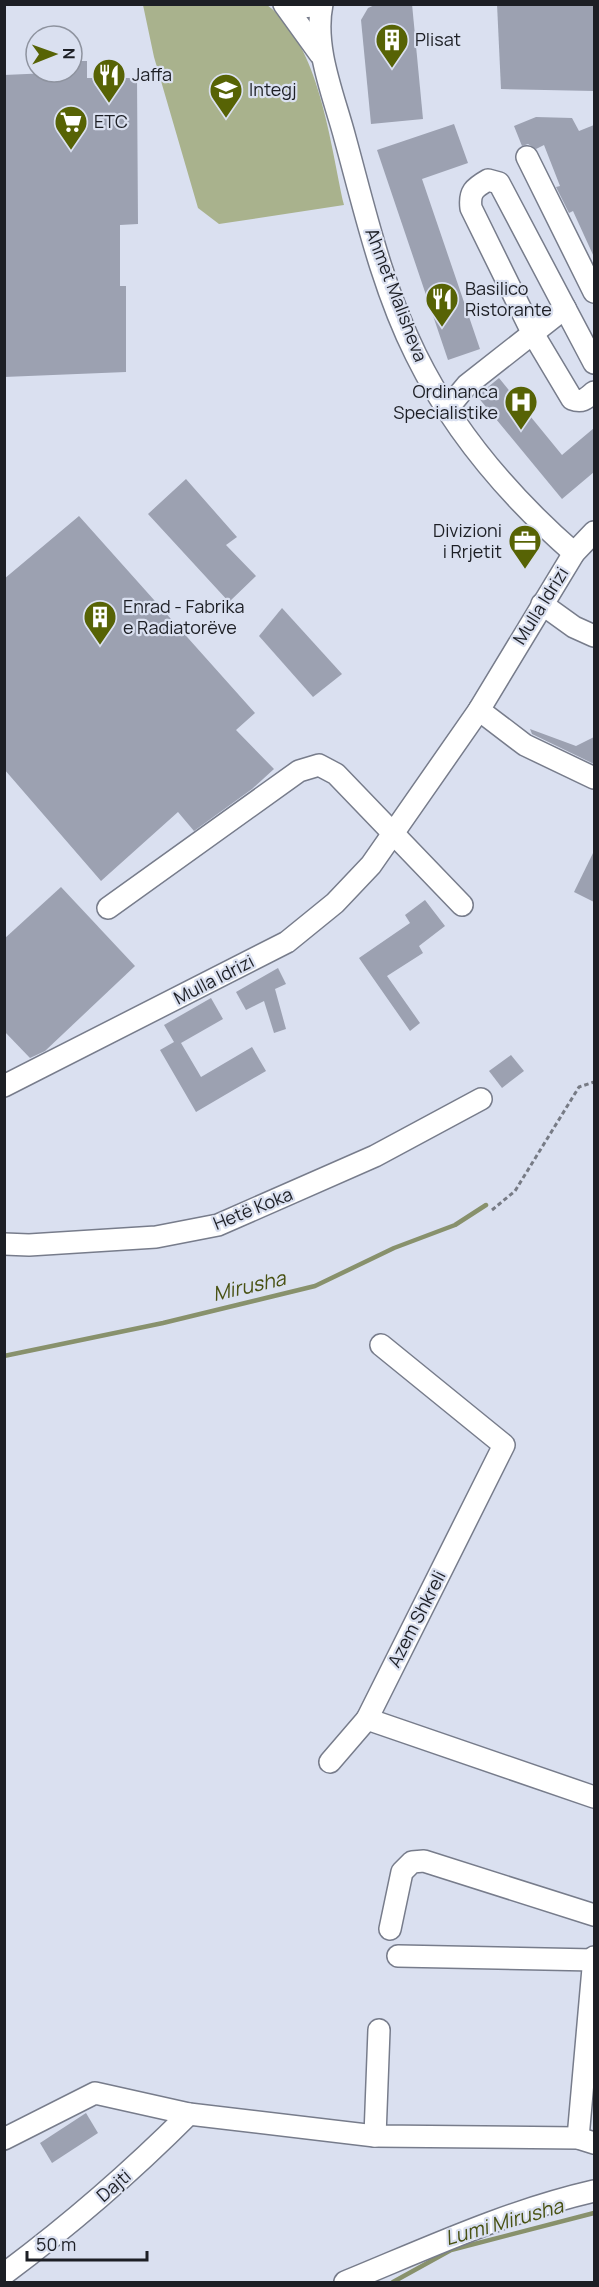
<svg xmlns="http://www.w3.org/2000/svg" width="599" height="2287" font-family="Manrope,sans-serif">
<rect width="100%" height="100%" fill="#dae0f0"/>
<path fill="#a9b28d" d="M143,5H267C320,44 330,144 344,205L219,224L198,208L154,57Z"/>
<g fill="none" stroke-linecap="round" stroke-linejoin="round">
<g stroke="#88916c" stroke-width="4.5">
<path d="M4,1356L163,1323L315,1286L394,1248L455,1225L486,1205"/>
<path d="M393,2282L451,2250L594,2213"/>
</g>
</g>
<g fill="#9ca1b1">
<path d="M377,4H412L423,119L371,124L361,20L368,8Z"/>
<path d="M497,4H594V91L501,89Z"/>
<path d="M72,61H87V78H137L138,224L120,225V286H126V372L4,377V75L72,72Z"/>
<path d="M536,117L572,118L579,131L594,125V257L573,211L569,213L556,187L560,186L544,145L536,149L528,144L522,146L514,126Z"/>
<path d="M454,124L468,163L422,179L480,349L448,360L377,150Z"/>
<path d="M499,378L562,455L594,428V472L562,499L477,396Z"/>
<path d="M186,479L237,537L226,545L256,576L229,602L148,514Z"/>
<path d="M79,516L255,713L236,730L274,769L252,789L194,831L178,812L101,881L4,769V579Z"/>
<path d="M282,608L342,674L313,697L259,636Z"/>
<path d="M530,729L576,746L594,737V764L532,734Z"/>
<path d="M594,851V902L574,892Z"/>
<path d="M61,887L135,966L45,1051L30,1058L4,1031V939Z"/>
<path d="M425,900L445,926L419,946L423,953L387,976L420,1023L410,1031L359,958L410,923L405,915Z"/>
<path d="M278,968L286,984L275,989L286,1029L274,1033L264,1001L246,1010L236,992Z"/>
<path d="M211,998L223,1019L181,1043L201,1077L252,1047L266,1071L196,1112L160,1050L174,1042L164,1025Z"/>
<path d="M511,1055L524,1071L502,1088L489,1071Z"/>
<path d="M86,2113L98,2133L52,2163L40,2143Z"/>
</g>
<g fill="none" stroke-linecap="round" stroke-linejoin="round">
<g stroke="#777c8b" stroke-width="24">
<g id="minor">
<path d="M284,4L320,54"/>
<path d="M322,4C313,48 334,96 345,138C365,211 382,287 416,355C453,430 511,498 574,553"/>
<path d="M527,157L594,292"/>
<path d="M594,363L499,183L488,180C474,188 469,192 471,208L532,332L572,399C582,403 586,399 594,392"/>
<path d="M447,409L467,385L565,308"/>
<path d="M542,604L574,627L594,636"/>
<path d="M479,710L525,745L594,778"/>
<path d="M108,908L299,771L319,765L336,774L462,905"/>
<path d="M4,1086L287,942L335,903L371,865L479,710L574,553L594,532"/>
<path d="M4,1244L29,1245L156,1237L218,1225L375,1156L481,1099"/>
<path d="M381,1345L504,1445L367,1719L594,1797"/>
<path d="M330,1762L367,1719"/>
<path d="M390,1929L402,1872L412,1862L424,1861L594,1915"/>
<path d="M398,1956L594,1960"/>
<path d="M375,2136L379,2030"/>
<path d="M578,2138L594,1957"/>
<path d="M4,2139L95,2093L189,2114L375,2136L578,2138L594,2143"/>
<path d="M4,2274C70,2225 131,2172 189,2114"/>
<path d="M345,2282C428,2248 507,2211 594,2191"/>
</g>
</g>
<g stroke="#777c8b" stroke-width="28">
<path id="major" d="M290,4H308"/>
</g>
<path stroke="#777b85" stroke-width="3" stroke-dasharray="4.5 3" stroke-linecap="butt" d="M492,1210L515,1191L579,1087L594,1082"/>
<use href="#minor" stroke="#fff" stroke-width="21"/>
<use href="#major" stroke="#fff" stroke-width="26"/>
</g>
<defs>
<g id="building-pin" transform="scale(1.725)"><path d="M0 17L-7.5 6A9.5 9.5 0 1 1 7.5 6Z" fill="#576305" stroke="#dae0f0"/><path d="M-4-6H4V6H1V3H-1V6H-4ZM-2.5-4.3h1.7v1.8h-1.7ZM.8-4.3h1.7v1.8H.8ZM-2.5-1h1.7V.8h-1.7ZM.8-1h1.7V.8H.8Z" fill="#fff"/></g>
<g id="restaurant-pin" transform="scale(1.725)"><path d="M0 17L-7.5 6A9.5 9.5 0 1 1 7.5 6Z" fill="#576305" stroke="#dae0f0"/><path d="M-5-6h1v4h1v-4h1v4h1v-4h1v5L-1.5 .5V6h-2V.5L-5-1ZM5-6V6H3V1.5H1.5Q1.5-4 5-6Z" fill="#fff"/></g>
<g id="school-pin" transform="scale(1.725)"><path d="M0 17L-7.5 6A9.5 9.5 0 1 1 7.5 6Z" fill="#576305" stroke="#dae0f0"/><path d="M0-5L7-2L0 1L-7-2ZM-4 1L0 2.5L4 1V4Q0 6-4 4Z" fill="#fff"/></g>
<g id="supermarket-pin" transform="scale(1.725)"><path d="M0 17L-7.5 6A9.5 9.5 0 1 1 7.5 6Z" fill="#576305" stroke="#dae0f0"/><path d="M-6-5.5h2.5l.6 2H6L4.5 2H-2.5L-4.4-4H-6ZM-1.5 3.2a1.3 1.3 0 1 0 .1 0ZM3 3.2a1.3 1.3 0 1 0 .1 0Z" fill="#fff"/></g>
<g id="hospital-pin" transform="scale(1.725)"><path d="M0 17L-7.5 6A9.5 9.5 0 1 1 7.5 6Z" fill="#576305" stroke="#dae0f0"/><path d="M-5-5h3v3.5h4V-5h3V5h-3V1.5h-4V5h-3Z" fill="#fff"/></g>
<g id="office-pin" transform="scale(1.725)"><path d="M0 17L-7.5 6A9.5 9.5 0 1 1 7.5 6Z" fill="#576305" stroke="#dae0f0"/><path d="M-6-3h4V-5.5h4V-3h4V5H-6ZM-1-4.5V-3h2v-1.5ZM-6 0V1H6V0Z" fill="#fff"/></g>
</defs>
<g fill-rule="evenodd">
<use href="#building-pin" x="392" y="40"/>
<use href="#restaurant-pin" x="109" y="75"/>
<use href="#school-pin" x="226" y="90"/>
<use href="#supermarket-pin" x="71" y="122"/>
<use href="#restaurant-pin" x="442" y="299"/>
<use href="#hospital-pin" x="521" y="402"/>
<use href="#office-pin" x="525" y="541"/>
<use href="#building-pin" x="100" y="617"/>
</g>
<g text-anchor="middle" stroke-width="4.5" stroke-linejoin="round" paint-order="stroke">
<g font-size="18" fill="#1d1f25" stroke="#dae0f0" text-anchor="start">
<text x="415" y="46">Plisat</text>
<text x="132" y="81">Jaffa</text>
<text x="249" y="96">Integj</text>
<text x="94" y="128">ETC</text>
<text x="465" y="295">Basilico<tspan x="465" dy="21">Ristorante</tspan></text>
<text x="498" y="398" text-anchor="end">Ordinanca<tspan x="498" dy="21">Specialistike</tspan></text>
<text x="502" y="537" text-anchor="end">Divizioni<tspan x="502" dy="21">i Rrjetit</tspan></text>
<text x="123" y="613">Enrad - Fabrika<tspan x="123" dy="21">e Radiatorëve</tspan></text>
</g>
<g font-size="18" fill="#1d1f25" stroke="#dae0f0">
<text transform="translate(396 295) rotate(69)" y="6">Ahmet Malisheva</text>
<text transform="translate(541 606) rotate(-58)" y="6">Mulla Idrizi</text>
<text transform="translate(214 980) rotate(-27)" y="6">Mulla Idrizi</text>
<text transform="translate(253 1209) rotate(-22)" y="6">Hetë Koka</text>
<text transform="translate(417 1619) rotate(-63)" y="6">Azem Shkreli</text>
<text transform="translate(114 2186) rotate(-41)" y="6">Dajti</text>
</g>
<g font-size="20" font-style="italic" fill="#485112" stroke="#dae0f0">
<text transform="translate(249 1286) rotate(-13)" y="7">Mirusha</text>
<text transform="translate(504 2222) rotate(-16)" y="7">Lumi Mirusha</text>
</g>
</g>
<rect width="599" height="2287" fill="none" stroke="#1d1f25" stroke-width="12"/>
<g transform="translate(54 54) rotate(89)"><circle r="28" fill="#dae0f0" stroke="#8e939f" stroke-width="1.5"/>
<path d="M0-4.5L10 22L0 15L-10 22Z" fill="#576305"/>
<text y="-9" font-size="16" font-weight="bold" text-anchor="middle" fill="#1d1f25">N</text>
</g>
<path d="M27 2251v9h120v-9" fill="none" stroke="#1d1f25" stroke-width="3"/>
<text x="36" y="2251" font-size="18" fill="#1d1f25" stroke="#dae0f0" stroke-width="4.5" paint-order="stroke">50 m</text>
</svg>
